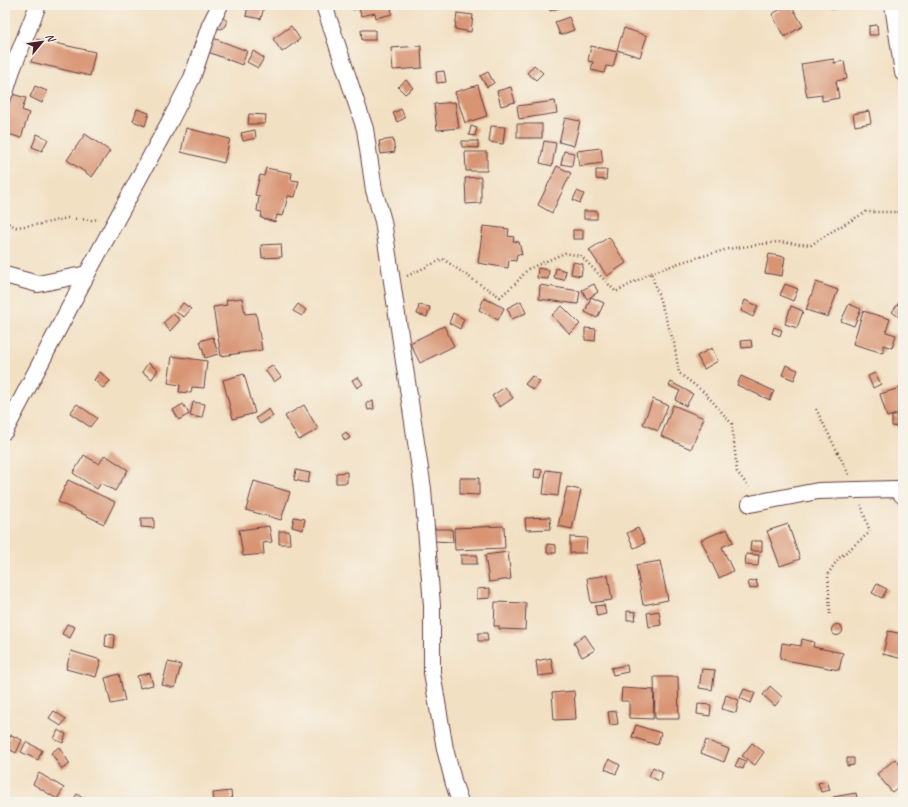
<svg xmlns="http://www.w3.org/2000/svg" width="908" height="807" font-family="Caveat,sans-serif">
<rect width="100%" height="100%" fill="#f7f3e8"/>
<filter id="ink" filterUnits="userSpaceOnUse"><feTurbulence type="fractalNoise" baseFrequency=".025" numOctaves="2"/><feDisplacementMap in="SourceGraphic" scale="8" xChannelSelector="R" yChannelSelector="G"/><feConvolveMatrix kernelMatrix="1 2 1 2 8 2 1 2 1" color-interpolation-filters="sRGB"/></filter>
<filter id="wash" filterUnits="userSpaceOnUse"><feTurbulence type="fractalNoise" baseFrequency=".012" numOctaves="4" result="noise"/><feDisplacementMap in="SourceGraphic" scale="16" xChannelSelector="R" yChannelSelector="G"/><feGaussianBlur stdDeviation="0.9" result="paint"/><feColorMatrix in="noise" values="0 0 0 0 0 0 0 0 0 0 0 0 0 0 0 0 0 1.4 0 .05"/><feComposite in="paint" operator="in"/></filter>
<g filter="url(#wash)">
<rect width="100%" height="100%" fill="#f2e0c3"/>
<g id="blocks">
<g fill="#d89473">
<path d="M248,5H258L264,6L261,19L246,16Z"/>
<path d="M352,5H391L392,14L376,18L375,13L361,16L359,8L353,9Z"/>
<path d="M548,5H562V7L550,11Z"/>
<path d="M788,5H791L803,26L784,37L772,14Z"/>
<path d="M831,5H840L841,6L832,9Z"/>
<path d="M457,13L473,15L471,32L455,29Z"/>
<path d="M222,17L227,21V23L226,26L221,29L217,28Z"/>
<path d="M569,17L574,30L560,35L555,22Z"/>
<path d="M877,25L878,35H869V26Z"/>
<path d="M291,26L300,39L282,52L273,39Z"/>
<path d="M624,28L647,36L640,57L617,50Z"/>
<path d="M361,30H375V40H362Z"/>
<path d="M213,38L247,51L242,65L208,52Z"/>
<path d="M37,39L95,52L90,76L31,62Z"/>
<path d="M421,46L422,68L393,70L391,48Z"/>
<path d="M591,46L617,52L613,67L606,66L604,73L591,70L593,62L588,61Z"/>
<path d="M253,51L264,58L258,68L247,62Z"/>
<path d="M834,59V63L844,61L847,79L836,81L839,98L822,101V95L807,97L801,64Z"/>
<path d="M534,65L543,73L536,80L527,73Z"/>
<path d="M444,71L446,82L437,83L436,72Z"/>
<path d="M488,72L494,83L487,87L480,76Z"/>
<path d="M406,80L413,88L405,94L398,87Z"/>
<path d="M478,85L487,116L465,123L455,92Z"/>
<path d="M35,86L47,91L42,103L30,97Z"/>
<path d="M511,87L515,102L501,106L497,91Z"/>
<path d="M12,94L26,98L22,110L29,113L21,138L5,133V115Z"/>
<path d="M555,101L557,113L519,119L517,106Z"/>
<path d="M455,102L459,128L437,130L434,104Z"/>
<path d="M137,109L149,113L145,126L133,121Z"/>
<path d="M401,109L405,118L397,122L393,113Z"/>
<path d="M869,111L871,123L855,126L853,114Z"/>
<path d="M249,114L266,115L265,124H248Z"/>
<path d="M565,118L580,121L574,146L559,142Z"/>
<rect x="517" y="124" width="25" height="14"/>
<path d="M471,126L477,128L475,136L469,135Z"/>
<path d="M491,126L505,127L503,144L489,142Z"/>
<path d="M186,128L230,139L224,163L181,152Z"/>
<path d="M255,130L256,138L243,141L241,133Z"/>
<path d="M37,134L48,139L42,151L32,147Z"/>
<path d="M85,134L110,151L92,177L67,160Z"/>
<path d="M393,139L395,152L381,154L379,141Z"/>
<path d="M462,141H478V148L462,147Z"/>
<path d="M544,141L556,143L552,166L540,163Z"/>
<path d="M601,148L603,163L579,166L577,151Z"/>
<path d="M564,151L574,153L572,166L561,164Z"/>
<path d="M465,152H487V171H466Z"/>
<path d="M557,166L571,173L552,213L538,205Z"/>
<path d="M266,168L292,173L291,180L299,181L295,197L288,196L283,216L277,215L275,222L261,218L262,212L257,211L259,196L255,195L260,175L264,176Z"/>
<path d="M596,170H607L606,180L596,179Z"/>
<path d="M481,177V203L466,204L465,178Z"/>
<path d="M577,191L584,194L580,203L573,200Z"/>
<rect x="584" y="211" width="13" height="8"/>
<path d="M483,226L509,229L508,236L514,237L513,241L519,242L522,255L517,254L516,261L509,260L508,268L478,263Z"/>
<rect x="573" y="230" width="10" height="9"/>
<path d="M609,237L626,263L607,276L589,250Z"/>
<path d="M281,244L282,257L262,258L261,245Z"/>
<path d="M769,254L785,257L782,276L765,273Z"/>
<path d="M573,262L583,264L581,276L571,274Z"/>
<path d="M538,268L549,270L548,279L537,278Z"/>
<path d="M556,268L566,271L564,280L554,278Z"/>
<path d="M816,282L838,290L828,317L806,310Z"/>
<path d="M594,284L598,292L587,299L582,290Z"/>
<path d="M785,284L798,289L793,301L780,295Z"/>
<path d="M540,285L580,291L578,304L539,299Z"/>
<path d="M591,297L604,303L597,318L585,312Z"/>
<path d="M903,297V320L892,312Z"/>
<path d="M242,298L245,314L256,313L262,350L221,356L213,307L227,305L226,300Z"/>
<path d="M484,298L504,308L498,320L479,310Z"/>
<path d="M745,300L758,306L753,317L741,311Z"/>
<path d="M521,301L526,313L512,319L507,308Z"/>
<path d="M183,303L191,309L184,317L176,312Z"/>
<path d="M298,304L306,310L302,316L293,311Z"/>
<path d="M849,304L861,309L854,326L841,321Z"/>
<path d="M419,305L430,307L427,317L417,314Z"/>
<path d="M562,306L580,324L570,334L552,315Z"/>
<path d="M791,306L803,311L797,328L785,324Z"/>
<path d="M863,311L890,319L886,332L896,335L892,348L883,345V353L853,344Z"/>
<path d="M453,313L464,319L460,329L449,323Z"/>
<path d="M173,314L180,320L170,331L163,323Z"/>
<path d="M444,326L454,346L420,363L410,343Z"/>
<path d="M774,327L782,330L780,336L772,333Z"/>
<path d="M585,328L596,329L595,341L585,340Z"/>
<path d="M213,337L218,354L205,358L200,341Z"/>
<path d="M751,340L752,347L742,348L741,341Z"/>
<path d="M712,348L718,361L704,369L697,356Z"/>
<path d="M172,356L207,361L204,388L192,387L191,393L179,392L180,385L168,383Z"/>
<path d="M148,363L158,370L152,379L142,372Z"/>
<path d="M272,365L281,377L274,382L265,370Z"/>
<path d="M786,365L798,370L794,380L782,375Z"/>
<path d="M100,372L110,381L103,388L94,380Z"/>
<path d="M875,373L881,384L873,388L868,376Z"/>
<path d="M244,374L255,413L233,419L223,380Z"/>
<path d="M532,376L540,382L533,390L525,384Z"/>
<path d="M741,376L774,391L770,400L737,385Z"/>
<path d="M358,377L363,384L357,388L352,380Z"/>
<path d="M671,382L693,394L686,406L675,400L680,391L669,386Z"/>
<path d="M505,387L513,398L500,407L492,396Z"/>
<path d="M903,387V412L887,417L880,394Z"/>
<path d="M653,399L668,405L658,431L643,424Z"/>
<path d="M373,401L374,409L368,410L366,403Z"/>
<path d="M193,402L205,404L202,418L190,416Z"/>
<path d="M77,404L97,418L90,427L70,413Z"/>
<path d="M183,404L189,414L179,420L173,410Z"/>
<path d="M304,405L318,429L299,440L285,416Z"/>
<path d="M673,405L704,418L691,449L661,436Z"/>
<path d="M269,409L273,416L260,424L256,418Z"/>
<path d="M892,416H901V427L892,426Z"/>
<path d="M346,432L350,438L345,441L342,435Z"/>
<path d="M84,455L99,464L105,455L128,470L115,491L101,483L97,489L73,473Z"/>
<path d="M535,469L542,470L541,478L534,477Z"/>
<path d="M296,470L310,473L308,483L294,480Z"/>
<path d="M546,470L561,472L558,496L543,494Z"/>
<path d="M347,472V483H336V473Z"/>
<path d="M460,478H479V495L460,494Z"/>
<path d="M68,480L115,502L104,524L58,502Z"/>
<path d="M254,481L290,492L281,520L246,510Z"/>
<path d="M567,487L581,490L572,529L558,526Z"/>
<path d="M294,517L305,519L303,530L292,527Z"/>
<path d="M550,517L551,529L526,530L525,518Z"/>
<path d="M141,518H154V528L141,527Z"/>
<path d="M788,524L800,559L780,566L767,531Z"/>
<path d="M269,526L272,542L263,543L264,554L243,556L239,530Z"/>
<path d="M504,526L505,548L455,550L454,528Z"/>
<path d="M638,528L645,543L634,548L627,533Z"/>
<path d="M434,529H452L453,542L434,541Z"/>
<path d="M727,529L733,542L722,547L733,571L719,578L701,540Z"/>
<path d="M279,531H289L290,544H279Z"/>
<path d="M570,537L587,538L586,553H570Z"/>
<path d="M751,541H762V551H750Z"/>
<path d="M547,544L556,545V553H547Z"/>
<path d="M508,552L511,579L489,582L485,555Z"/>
<path d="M746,554L759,555L758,566L745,565Z"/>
<rect x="461" y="555" width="16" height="9"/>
<path d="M660,561L668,600L643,605L636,565Z"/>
<path d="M608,575L612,600L591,603L587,578Z"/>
<path d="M756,580L758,587L750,589L748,582Z"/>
<path d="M877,584L887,589L882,598L872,593Z"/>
<path d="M490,588V598L477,599V589Z"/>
<path d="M495,602L526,603L525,630L499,629V626H494Z"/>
<path d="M604,605L606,614L597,616L595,606Z"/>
<path d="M627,611L636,612L635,620H627Z"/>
<path d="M659,611L661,625L649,627L647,613Z"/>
<path d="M67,624L75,627L70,638L62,634Z"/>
<circle cx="837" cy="630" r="5.5"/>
<path d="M888,631L903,634V659L883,654Z"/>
<path d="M478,633H487L488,641H478Z"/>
<path d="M106,634L115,635L114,648L105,646Z"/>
<path d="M585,635L595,650L582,657L574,643Z"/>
<path d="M802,639L814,642L813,647L843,653L839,670L780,659L782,643L801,646Z"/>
<path d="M71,651L101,660L96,677L66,669Z"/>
<path d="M551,658L554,674L538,676L536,661Z"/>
<path d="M168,662L181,665L175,688L162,685Z"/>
<path d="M627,665L628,672L613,675L611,668Z"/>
<path d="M702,669L715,670L712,690L699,688Z"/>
<path d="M150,673L153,685L140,688L137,676Z"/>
<path d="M119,674L125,701L111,704L105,678Z"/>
<path d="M654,677H678L679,719H655Z"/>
<path d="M770,686L782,697L775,706L763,695Z"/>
<path d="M622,688L654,690L653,719L629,718V701H621Z"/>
<path d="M744,689L755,693L751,703L740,698Z"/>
<path d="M574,691L576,719L554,720L552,693Z"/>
<path d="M726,695L739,700L736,713L722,709Z"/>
<path d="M698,704L711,705L710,716L697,714Z"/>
<path d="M54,711L66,719L61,726L49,718Z"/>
<path d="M616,711L618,724L610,725L608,712Z"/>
<path d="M636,725L661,733L657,745L632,737Z"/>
<path d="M58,730L66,734L63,743L54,739Z"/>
<path d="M11,735L22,740L16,753L5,747Z"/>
<path d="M706,740L729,749L724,762L701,753Z"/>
<path d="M26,742L42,750L38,760L21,752Z"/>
<path d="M752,743L764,752L755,765L742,756Z"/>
<path d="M59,747L70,764L62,769L51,753Z"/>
<path d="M739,758L746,761L743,769L735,766Z"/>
<path d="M847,758H854V765L847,766Z"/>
<path d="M609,759L620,765L616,774L605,769Z"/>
<path d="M895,759L903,768V783L892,792L877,774Z"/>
<path d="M653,767L663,772L659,781L649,776Z"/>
<path d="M39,773L64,788L57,799L33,784Z"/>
<path d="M827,781L830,790L821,792L818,783Z"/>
<path d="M231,791L232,802H214L213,793Z"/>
<path d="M856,793L858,802H834L833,797Z"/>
<path d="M77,794L88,802H72Z"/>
</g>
</g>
</g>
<g filter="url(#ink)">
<use href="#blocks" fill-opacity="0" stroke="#633c42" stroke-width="1"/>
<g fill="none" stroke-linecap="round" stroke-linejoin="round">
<g stroke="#633c42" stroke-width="18">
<g id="street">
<path d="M324,5L365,129L374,190L383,221L423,489L432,606V673L445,749L454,784L460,802"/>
<path d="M893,5L903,73"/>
<path d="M5,93L12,70L38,5"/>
<path d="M5,275L38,284L87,274"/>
<path d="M5,431L87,274L171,119L192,78L210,25L220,5"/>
<path d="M750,504L818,491L897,489L903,496"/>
</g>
</g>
<g stroke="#633c42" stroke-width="2.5" stroke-dasharray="1 3" stroke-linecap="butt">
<path d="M5,222L16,227L42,224L67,218L91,220L99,219"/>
<path d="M651,273L682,262L728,249L777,242L811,245L831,232L866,212H903"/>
<path d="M407,276L443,259L472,279L500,297L515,284L528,269L565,253L581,256L616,292L651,273L674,343L679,373L705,393L732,424L737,472L749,487"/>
<path d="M816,409L849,475"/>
<path d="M830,614L828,574L838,559L870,532L861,505"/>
</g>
<use href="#street" stroke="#fff" stroke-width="16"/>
</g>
</g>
<rect width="908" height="807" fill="none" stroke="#f7f3e8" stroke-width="20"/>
<g transform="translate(42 42) rotate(61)" stroke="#f7f3e8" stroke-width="3" paint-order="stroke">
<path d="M0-3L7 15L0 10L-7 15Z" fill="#4a1f2b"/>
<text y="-6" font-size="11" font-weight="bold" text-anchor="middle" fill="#4a1f2b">N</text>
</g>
</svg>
